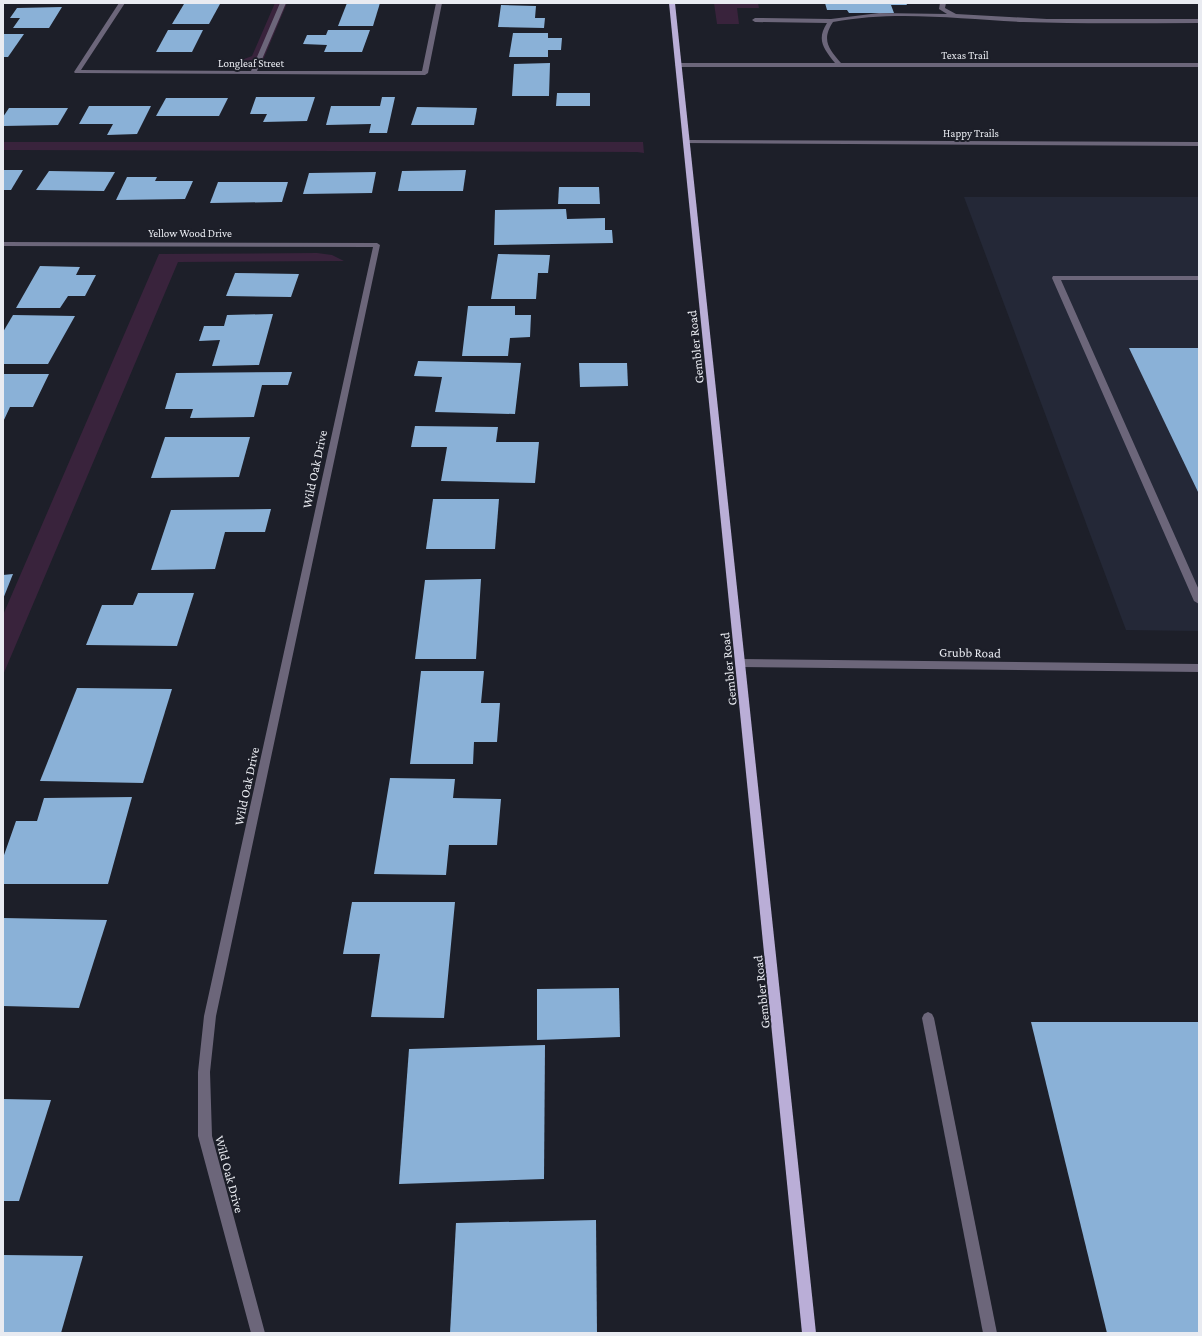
<svg xmlns="http://www.w3.org/2000/svg" width="1202" height="1336" font-family="'Crimson Pro',serif">
<rect width="100%" height="100%" fill="#1d1f29"/>
<path fill="#242837" d="M964,197H1199V631L1126,630Z"/>
<g fill="#39233c">
<path d="M275,3H287L263,60L265,62L239,61L252,56Z"/>
<path d="M714,3H758L759,8H737L739,24H717Z"/>
<path d="M3,142H643L644,153L637,152L3,150Z"/>
<path d="M317,253L332,255L344,261L178,262L3,675V615L159,254Z"/>
</g>
<g fill="#8ab1d7">
<path d="M347,3H380L373,26H338Z"/>
<path d="M825,3H906L907,5H891L894,13H849L847,10H827Z"/>
<path d="M184,4H220L209,24H172Z"/>
<path d="M501,5L536,6L535,18H545L544,28L498,27Z"/>
<path d="M62,7L49,28H13L20,18H10L17,8Z"/>
<path d="M168,30H203L192,52H156Z"/>
<path d="M328,30H370L362,52H324L327,45L303,44L307,35H326Z"/>
<path d="M513,33H548V38H562L561,50H548V57H509Z"/>
<path d="M3,34H24L8,57H3Z"/>
<path d="M550,63L549,96H512L514,64Z"/>
<path d="M557,93H590V106H556Z"/>
<path d="M256,97H315L307,121L263,122L267,114H250Z"/>
<path d="M382,97H395L387,133H369L371,124L326,125L331,106H380Z"/>
<path d="M166,98H228L219,116H156Z"/>
<path d="M89,106H151L137,134L107,135L113,124H79Z"/>
<path d="M417,107L477,108L474,125H411Z"/>
<path d="M9,108H68L58,125L3,126V117Z"/>
<path d="M3,170H23L11,190H3Z"/>
<path d="M466,170L463,191H398L402,171Z"/>
<path d="M49,171L115,172L104,191L36,190Z"/>
<path d="M376,172L372,193L303,194L309,173Z"/>
<path d="M127,177H157L155,181H193L185,199L116,200Z"/>
<path d="M218,182H288L282,202L210,203Z"/>
<path d="M559,187H599L600,204H558Z"/>
<path d="M566,209L567,219L605,218V230H612L613,243L494,245L495,210Z"/>
<path d="M498,254L550,255L548,273H538L536,299H491Z"/>
<path d="M40,266L80,267L76,275H96L85,296H68L60,308H16Z"/>
<path d="M235,273L299,274L291,297L226,296Z"/>
<path d="M468,306H515V315H531L530,337L510,338L508,356H462Z"/>
<path d="M273,314L259,365L212,366L220,340L199,341L204,326H224L227,315Z"/>
<path d="M13,315L75,316L48,364H3V332Z"/>
<path d="M1129,348H1199V494Z"/>
<path d="M418,361L521,363L515,414L435,412L442,377L414,376Z"/>
<path d="M579,363H627L628,386L580,387Z"/>
<path d="M292,372L288,385H262L254,417L190,418L193,409H165L176,373Z"/>
<path d="M3,374H49L33,407H10L3,422Z"/>
<path d="M415,426L498,427L496,442H539L535,483L441,481L447,447H411Z"/>
<path d="M165,437H250L239,477L151,478Z"/>
<path d="M433,499H499L495,549H426Z"/>
<path d="M271,509L265,532H225L215,569L151,570L171,510Z"/>
<path d="M13,574L3,599V575Z"/>
<path d="M481,579L476,659H415L425,580Z"/>
<path d="M138,593H194L177,646L86,645L102,605H133Z"/>
<path d="M421,671H484L481,703H500L497,742H474L473,764H410Z"/>
<path d="M77,688L172,689L143,783L40,781Z"/>
<path d="M390,778L455,779L453,798L501,799L497,845H449L446,875L374,874Z"/>
<path d="M132,797L108,884H3V858L16,821H37L44,798Z"/>
<path d="M352,902H455L444,1018L371,1017L380,954H343Z"/>
<path d="M3,918L107,920L79,1008L3,1006Z"/>
<path d="M619,988L620,1037L537,1040V989Z"/>
<path d="M1031,1022H1199V1333H1107Z"/>
<path d="M545,1045L544,1179L399,1184L409,1049Z"/>
<path d="M3,1099L51,1100L19,1201H3Z"/>
<path d="M596,1220L597,1333H450L456,1223Z"/>
<path d="M3,1255L83,1256L61,1333H3Z"/>
</g>
<g fill="none" stroke-linecap="round" stroke-linejoin="round">
<g fill="#6c667a" fill-rule="evenodd">
<path d="M119,3H125L81,70L251,71L280,3H286L257,71H422L436,3H442L428,73L425,75L75,73L74,72Z"/>
<path d="M940,3H946L945,8L956,14L1047,19H1199V23C1140,23 1082,24 1023,22C959,19 896,10 833,22C821,40 829,49 841,63H1199V67H678L675,65L678,63H835C824,49 816,40 827,23L755,22L752,20L755,18L831,19L879,13L947,14L939,9Z"/>
<path d="M686,140L1199,142V146L684,143V141Z"/>
<path d="M3,242L377,243L380,245L216,1016L210,1072L212,1136L265,1333H251L198,1136V1072L204,1016L373,247L3,246Z"/>
<path d="M1053,276H1199V280H1061L1199,590V604L1194,601L1052,278Z"/>
<path d="M740,659L1199,664V672L740,667L736,666L735,663L736,660Z"/>
<path d="M928,1012L932,1014L934,1018L997,1333H983L922,1018L924,1014Z"/>
</g>
<path fill="#baaed7" fill-rule="evenodd" d="M669,3H675L816,1333H802Z"/>
</g>
<g text-anchor="middle" stroke-width="4" stroke-linejoin="round" paint-order="stroke">
<g font-size="11" fill="#e9ebf1" stroke="#1d1f29">
<text x="965" y="59">Texas Trail</text>
<text x="251" y="67">Longleaf Street</text>
<text x="971" y="137">Happy Trails</text>
<text x="190" y="237">Yellow Wood Drive</text>
</g>
<g font-size="13" fill="#e9ebf1" stroke="#1d1f29">
<text transform="translate(695 347) rotate(-96)" y="5">Gembler Road</text>
<text transform="translate(314 469) rotate(-78)" y="5">Wild Oak Drive</text>
<text transform="translate(970 652) rotate(1)" y="5">Grubb Road</text>
<text transform="translate(728 669) rotate(-96)" y="5">Gembler Road</text>
<text transform="translate(246 786) rotate(-78)" y="5">Wild Oak Drive</text>
<text transform="translate(761 992) rotate(-96)" y="5">Gembler Road</text>
<text transform="translate(230 1174) rotate(75)" y="5">Wild Oak Drive</text>
</g>
</g>
<rect width="1202" height="1336" fill="none" stroke="#e9ebf1" stroke-width="8"/>
</svg>
